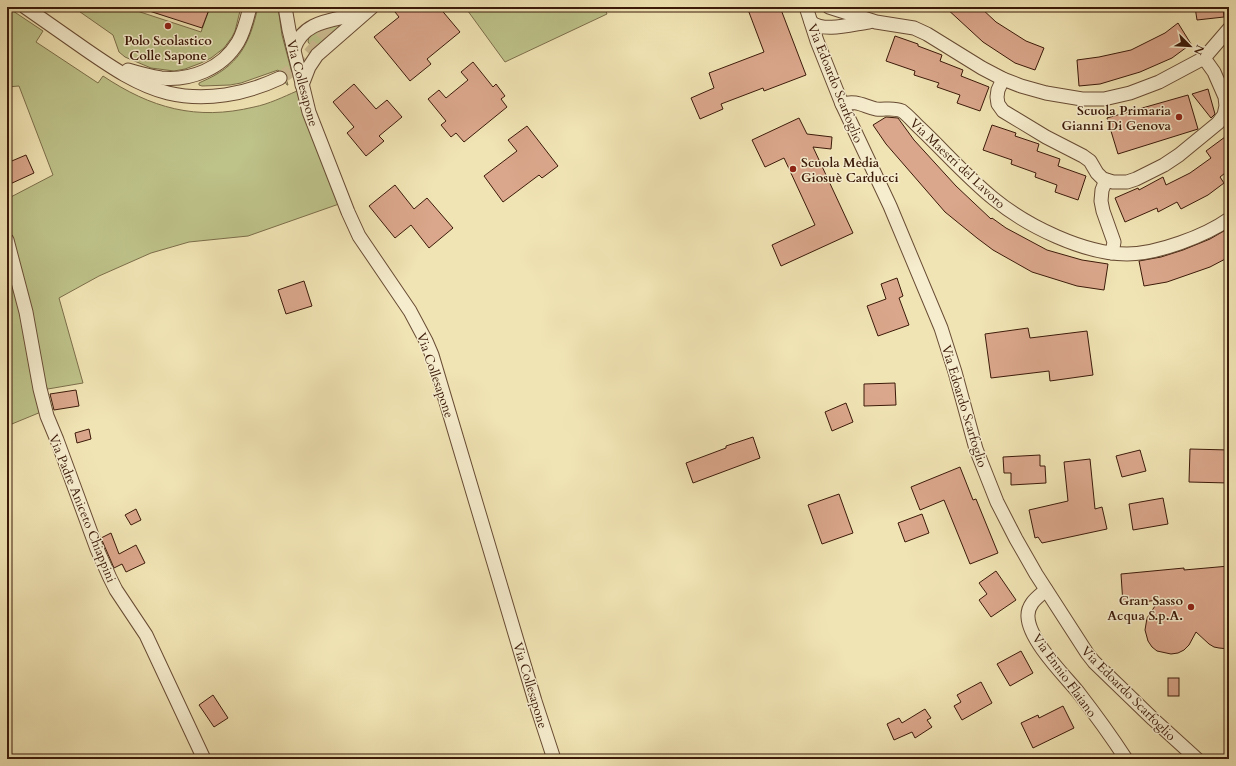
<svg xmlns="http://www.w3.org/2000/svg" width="1236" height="766" font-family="Cardo,serif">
<rect width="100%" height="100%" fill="#f1e4b4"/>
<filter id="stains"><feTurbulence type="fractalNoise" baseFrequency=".005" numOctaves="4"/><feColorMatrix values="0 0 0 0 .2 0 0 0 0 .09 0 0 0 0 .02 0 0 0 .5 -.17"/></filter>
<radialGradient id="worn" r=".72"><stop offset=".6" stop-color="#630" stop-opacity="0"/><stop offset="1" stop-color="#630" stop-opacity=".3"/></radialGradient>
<g fill="#bec38a" stroke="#7c6e4a">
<path d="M7,7L43,31L36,42L98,83L103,76C151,108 196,121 254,107C269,104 283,97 297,91L303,112L339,204L248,236L189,242L151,253L99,276L59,298L83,383L36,391L41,412L7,426V199L53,175L19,86L7,87Z"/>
<path d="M73,7H125L201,32L210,7H241L235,31L232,37L224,48L211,58L201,63L185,69L174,71L151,68L125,57L119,52L113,35Z"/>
<path d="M258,7H278L282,35L292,73L285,75L288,85H287L278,70L241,83L230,85L202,86L199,85V83L201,82C239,66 249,45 258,7Z"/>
<path d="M465,7H604L607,14L505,62Z"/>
<path d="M344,21L347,25L317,48L312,47L308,42L309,34Z"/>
</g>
<g fill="#dba78c" stroke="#3b1a09">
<path d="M143,7H210L202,28L143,9Z"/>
<path d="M401,7H439L460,32L427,59L431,64L410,81L374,37L399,17L395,12Z"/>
<path d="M747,7H780L806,75L764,91L763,88L721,104L723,109L700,119L691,98L714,88L709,73L764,52Z"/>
<path d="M945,7H980L996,22L1026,41L1044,48L1035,70L1015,63L983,42Z"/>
<path d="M1195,7H1223L1224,17L1197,20Z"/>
<path d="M1178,23L1191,44L1172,58L1140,72L1100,84L1079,86L1077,60L1099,57L1131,50L1165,33Z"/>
<path d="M895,36L918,44V46L942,55L940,61L963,70L961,76L989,87L980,111L957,103L960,95L937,87L939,83L914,75L915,71L886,61Z"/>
<path d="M473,62L493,87L496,84L505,96L501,99L507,107L464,142L456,133L451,137L441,125L446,121L428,99L439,90L446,98L468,80L461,72Z"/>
<path d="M354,84L376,109L387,100L402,117L379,136L384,141L366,156L347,133L354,127L333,102Z"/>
<path d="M1208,89L1215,114L1211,118L1192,94Z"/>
<path d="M1188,95L1198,129L1118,154L1107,118Z"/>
<path d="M886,117L898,118L914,140L956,186L991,219L992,218L1006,228L1047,250L1082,260L1108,264L1104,290L1077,286L1032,272L993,250L977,238L945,212L886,144L873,125Z"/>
<path d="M799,118L807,134L832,137L831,149L813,147L853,233L781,266L772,245L815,225L784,158L765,167L752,140Z"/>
<path d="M992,125L1016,133L1015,136L1039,144L1037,151L1060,159L1058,166L1086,176L1078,200L1055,192L1057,185L1035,177L1036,173L1011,164L1012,160L983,150Z"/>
<path d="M527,126L558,166L542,178L539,175L503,202L484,176L517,151L508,140Z"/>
<path d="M1229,134V170L1220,177L1224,183L1208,195L1181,209L1177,202L1158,212L1157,208L1125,222L1115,198L1138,188L1139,190L1163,177L1166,185L1190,173L1211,158L1206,151Z"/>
<path d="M26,155L34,173L10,184L7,176V163Z"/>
<path d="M395,185L414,209L427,198L453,228L429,248L411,225L395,238L369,206Z"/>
<path d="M1229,228V257L1210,267L1167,282L1144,286L1139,261L1161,257L1183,250L1210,239Z"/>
<path d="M897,278L903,296L899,298L909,325L878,336L867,306L886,299L881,284Z"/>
<path d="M304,281L312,306L286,314L278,290Z"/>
<path d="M1028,328L1030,338L1087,331L1093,375L1050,381L1049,371L991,378L985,334Z"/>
<path d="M895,383L896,405L864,406V384Z"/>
<path d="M76,390L79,406L54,410L50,394Z"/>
<path d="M846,403L853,422L832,431L825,412Z"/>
<path d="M89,429L91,439L77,443L75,433Z"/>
<path d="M753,437L760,458L693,483L686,463L726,448V446Z"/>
<path d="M1190,449L1229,450V483L1189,482Z"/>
<path d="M1140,450L1146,471L1122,477L1116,456Z"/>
<path d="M1040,455V466H1045L1046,483L1011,485V473H1004L1003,457Z"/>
<path d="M1090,459L1095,509L1102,507L1107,529L1042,543L1038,537L1035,538L1029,510L1068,501L1064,462Z"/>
<path d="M960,467L973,500L976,499L998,553L970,564L944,500L920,510L911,487Z"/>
<path d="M839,494L853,533L822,544L808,505Z"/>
<path d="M1163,498L1168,524L1133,530L1129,504Z"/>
<path d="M136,509L141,520L131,525L125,515Z"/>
<path d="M922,514L929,533L905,542L898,523Z"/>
<path d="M111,533L119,554L136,545L145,563L126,572L122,564L114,568L101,538Z"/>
<path d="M1229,566V649L1219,648L1214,647L1209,644L1196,632L1189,645L1184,650L1178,653L1171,654L1157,651L1152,647L1148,641L1145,630L1147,618L1159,600L1123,604L1121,574L1184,568V570Z"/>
<path d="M996,571L1016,600L991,617L979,600L987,594L979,583Z"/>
<path d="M1021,651L1033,673L1010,686L997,664Z"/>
<rect x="1168" y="678" width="11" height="18"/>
<path d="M981,682L992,703L962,720L954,706L961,702L957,695Z"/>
<path d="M213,695L228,718L214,727L199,705Z"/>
<path d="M1063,706L1074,728L1033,748L1021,723L1038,715L1039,718Z"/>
<path d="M925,709L931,718L927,720L932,727L915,738L912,732L894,740L887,724L899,718L902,723Z"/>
</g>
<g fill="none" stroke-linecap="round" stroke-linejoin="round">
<path stroke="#cdbc92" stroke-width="13" stroke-dasharray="13 6" stroke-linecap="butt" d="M280,78C309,61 326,33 344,7"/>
<g stroke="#684c34" stroke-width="15">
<g id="minor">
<path d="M25,7C45,21 65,35 85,49C111,67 137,85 168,93C206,102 246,94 280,78"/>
<path d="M285,7L289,30L309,112L348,212L359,236L410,311L426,341L432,355L535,701L554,759"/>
<path d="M806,7L817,41L842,104L890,206L941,328L955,372L976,449L997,502L1016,539L1036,574L1087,653L1094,662L1153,719L1197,759"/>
<path d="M829,7L876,22L914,28L927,34L982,68L1003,79L1021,86L1046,93L1082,99H1104L1130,93L1159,82L1204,58L1229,29"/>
<path d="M811,22C823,33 853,24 869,22"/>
<path d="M294,49C304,18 338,21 364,12"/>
<path d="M128,70C138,73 149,76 161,78C190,81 222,69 238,42C244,32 247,19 250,7"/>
<path d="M1003,79L998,90L997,97L998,104L1003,111L1046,137L1083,156L1090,161L1097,173L1103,179L1113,182H1127L1136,179L1164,165L1179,155L1218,123L1224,115L1226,106L1225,97L1214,72L1204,58"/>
<path d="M302,85L309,67L317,55L372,7"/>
<path d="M842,104C857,100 863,106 876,109C885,110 893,107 902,111C909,116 915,124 922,130C946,153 968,178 994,199C1027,226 1084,254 1127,254C1157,254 1205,236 1229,219"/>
<path d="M1106,180L1102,190L1101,201L1103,211L1114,242L1112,253"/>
<path d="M7,240L26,312L40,389L47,416L57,440L97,549L110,578L116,590L146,635L204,759"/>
<path d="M1046,590C1038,597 1027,604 1028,617C1029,640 1063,674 1078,692C1095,714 1111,736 1126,759"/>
</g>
</g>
<use href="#minor" stroke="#f6edce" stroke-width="13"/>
</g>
<g fill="#8f2418" stroke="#f6edce" stroke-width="1.5">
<circle cx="168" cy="26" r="4"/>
<circle cx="1179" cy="117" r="4"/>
<circle cx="793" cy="169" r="4"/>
<circle cx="1191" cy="607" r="4"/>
</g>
<g text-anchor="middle" stroke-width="3" stroke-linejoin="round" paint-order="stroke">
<g font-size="13" font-weight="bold" fill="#3b1a09" stroke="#f6edce" text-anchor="end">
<text x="168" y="45" text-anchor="middle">Polo Scolastico<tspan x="168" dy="15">Colle Sapone</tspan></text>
<text x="1171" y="115">Scuola Primaria<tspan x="1171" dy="15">Gianni Di Genova</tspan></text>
<text x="801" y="167" text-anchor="start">Scuola Media<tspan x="801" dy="15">Giosuè Carducci</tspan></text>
<text x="1183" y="605">Gran Sasso<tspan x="1183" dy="15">Acqua S.p.A.</tspan></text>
</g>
<g font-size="13" fill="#3b1a09" stroke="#f6edce">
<text transform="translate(303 83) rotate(75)" y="5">Via Collesapone</text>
<text transform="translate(836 83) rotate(68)" y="5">Via Edoardo Scarfoglio</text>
<text transform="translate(958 163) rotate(43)" y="5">Via Maestri del Lavoro</text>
<text transform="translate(436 375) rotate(71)" y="5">Via Collesapone</text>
<text transform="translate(965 406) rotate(73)" y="5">Via Edoardo Scarfoglio</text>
<text transform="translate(83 508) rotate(68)" y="5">Via Padre Aniceto Chiappini</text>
<text transform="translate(1065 675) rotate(54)" y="5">Via Ennio Flaiano</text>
<text transform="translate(531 685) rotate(73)" y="5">Via Collesapone</text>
<text transform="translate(1129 693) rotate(45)" y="5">Via Edoardo Scarfoglio</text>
</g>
</g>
<rect width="1236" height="766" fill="none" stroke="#f1e4b4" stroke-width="24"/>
<rect x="8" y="8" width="1220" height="750" fill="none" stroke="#3b1a09" stroke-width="2"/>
<rect x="12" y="12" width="1212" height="742" fill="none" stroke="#3b1a09"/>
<g transform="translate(1190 46) rotate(114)" stroke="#f6edce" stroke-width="3" paint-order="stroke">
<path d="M0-3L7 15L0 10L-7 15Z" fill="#3b1a09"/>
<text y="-6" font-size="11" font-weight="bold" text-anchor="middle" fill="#3b1a09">N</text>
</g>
<rect width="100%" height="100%" filter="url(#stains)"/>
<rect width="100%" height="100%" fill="url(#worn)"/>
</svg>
